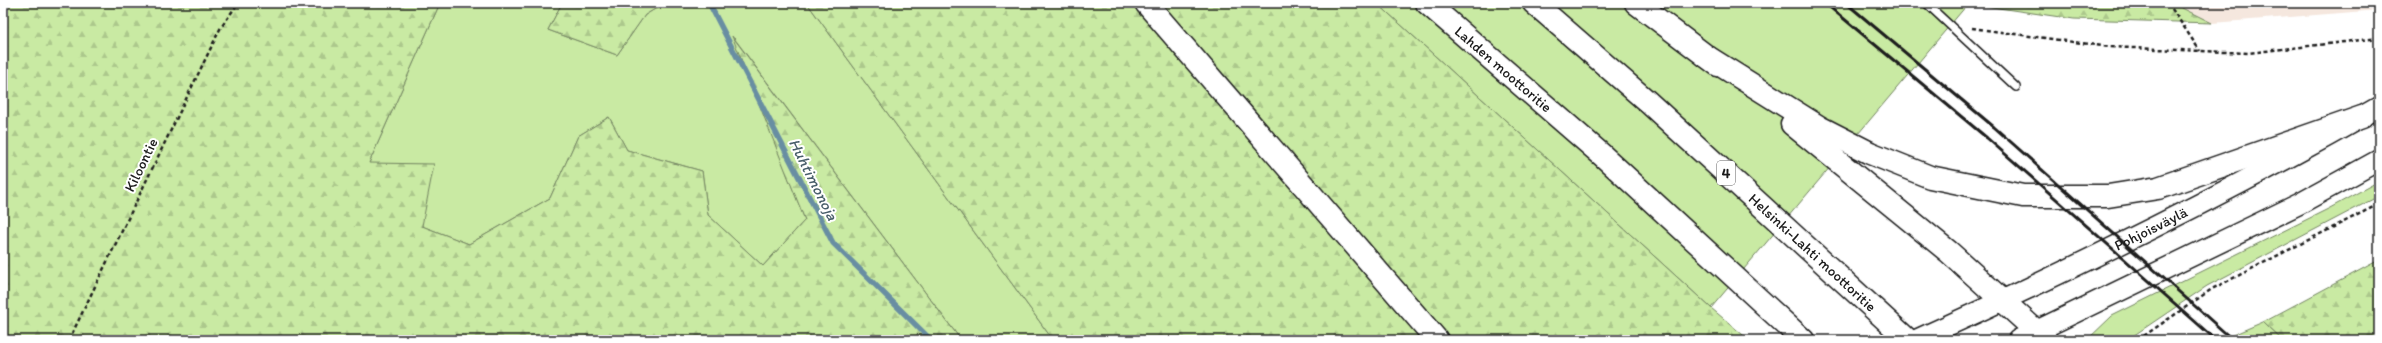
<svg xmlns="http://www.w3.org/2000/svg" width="2382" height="343" font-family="Itim,sans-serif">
<defs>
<pattern id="forest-firs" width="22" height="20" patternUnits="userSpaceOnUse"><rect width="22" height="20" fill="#c9eaa3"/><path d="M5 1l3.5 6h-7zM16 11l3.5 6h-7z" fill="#acc88c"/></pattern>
</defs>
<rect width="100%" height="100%" fill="#fff"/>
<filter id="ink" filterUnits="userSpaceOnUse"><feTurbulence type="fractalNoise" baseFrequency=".025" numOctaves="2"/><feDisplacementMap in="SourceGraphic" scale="8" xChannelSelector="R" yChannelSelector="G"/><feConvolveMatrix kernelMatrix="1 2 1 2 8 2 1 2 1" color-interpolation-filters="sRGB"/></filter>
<g filter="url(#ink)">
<path fill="#f5e7de" d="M2172,3H2379V10L2212,23Z"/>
<g fill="#c9eaa3" stroke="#728360">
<path d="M440,3H562L548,30L617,55L645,15L665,3H807L1053,340H961L734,38L805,220L763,266L708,215L702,171L627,150L609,117L578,136L550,198L469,244L422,226L369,163Z"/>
<path d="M1377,3H1964L1967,5L1711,308Z"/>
<path d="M2379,181V196L2207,286L2127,340H2087L2112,316L2328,209Z"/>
<path d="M2263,322L2282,340H2221Z"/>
</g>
<g fill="url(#forest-firs)" stroke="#728360">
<path d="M3,3H440L369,163L434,164L422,226L469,244L550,198L578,136L609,117L627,150L702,171L708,215L763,266L805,220L732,36L961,340H3Z"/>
<path d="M562,3H665L645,15L617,55L548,30Z"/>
<path d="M807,3H1377L1711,308L1749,340H1053Z"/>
<path d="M1964,3H2172L2212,23L2074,19Z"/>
<path d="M2379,260V340H2282L2263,322Z"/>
</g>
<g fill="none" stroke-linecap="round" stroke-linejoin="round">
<path stroke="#688ea2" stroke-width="5.5" d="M709,3L833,243L931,340"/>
<g stroke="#1c1c1c" stroke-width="10">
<path id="lane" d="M1926,3L2016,87"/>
</g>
<g stroke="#1c1c1c" stroke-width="23">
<g id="secondary">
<path id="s1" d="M1916,340C2074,269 2229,193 2379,107"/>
<path d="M2018,340L2299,204L2379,160"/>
</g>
</g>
<g stroke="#1c1c1c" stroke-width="25">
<g id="highway">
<path d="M1146,3L1437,340"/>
<path id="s2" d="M1427,3L1602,155L1803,340"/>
<path id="s3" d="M1534,3L1648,102L1908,340"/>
<path d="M1636,3L1718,65"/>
<path d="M1706,56L1821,128L1870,153L1930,177L2023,196H2108L2158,188L2362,117"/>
<path d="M1792,124L1949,252L2046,340"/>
</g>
</g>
<g stroke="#1c1c1c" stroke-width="2.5" stroke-dasharray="4 3" stroke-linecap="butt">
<path d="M2168,3L2200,51"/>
<path d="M1972,28L2110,47L2248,53L2379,38"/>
<path d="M69,340L220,29L238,3"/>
<path d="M2138,340L2212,289L2379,204"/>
</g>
<use href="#lane" stroke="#fff" stroke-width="7"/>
<use href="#secondary" stroke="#fff" stroke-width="20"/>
<use href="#highway" stroke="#fff" stroke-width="22"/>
<g stroke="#1c1c1c" stroke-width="3">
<path d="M1825,3L1987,138L2216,340"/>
<path d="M1846,3L1994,127L2233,340"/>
</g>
</g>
</g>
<g text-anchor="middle" stroke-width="4" stroke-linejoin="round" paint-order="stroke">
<rect fill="#fff" stroke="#606060" stroke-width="1" x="1717" y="161" width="18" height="24" rx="3"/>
<g font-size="14" font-weight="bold" fill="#1c1c1c">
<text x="1726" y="178">4</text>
</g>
<g font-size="15" fill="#1c1c1c" stroke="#fff">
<text dy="5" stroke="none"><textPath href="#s2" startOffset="101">Lahden moottoritie</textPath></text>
<text transform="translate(141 165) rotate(-64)" y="5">Kiloontie</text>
<text dy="5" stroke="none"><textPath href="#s1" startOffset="260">Pohjoisväylä</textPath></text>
<text dy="5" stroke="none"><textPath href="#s3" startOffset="374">Helsinki-Lahti moottoritie</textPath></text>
</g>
<g font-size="16" font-style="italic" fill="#485e6a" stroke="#fff">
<text transform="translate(814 179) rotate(63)" y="6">Huhtimonoja</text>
</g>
</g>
<rect width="2382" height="343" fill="none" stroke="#fff" stroke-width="16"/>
<rect x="8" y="8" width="2366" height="327" fill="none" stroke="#1c1c1c" stroke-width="1.5" filter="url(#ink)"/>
</svg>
